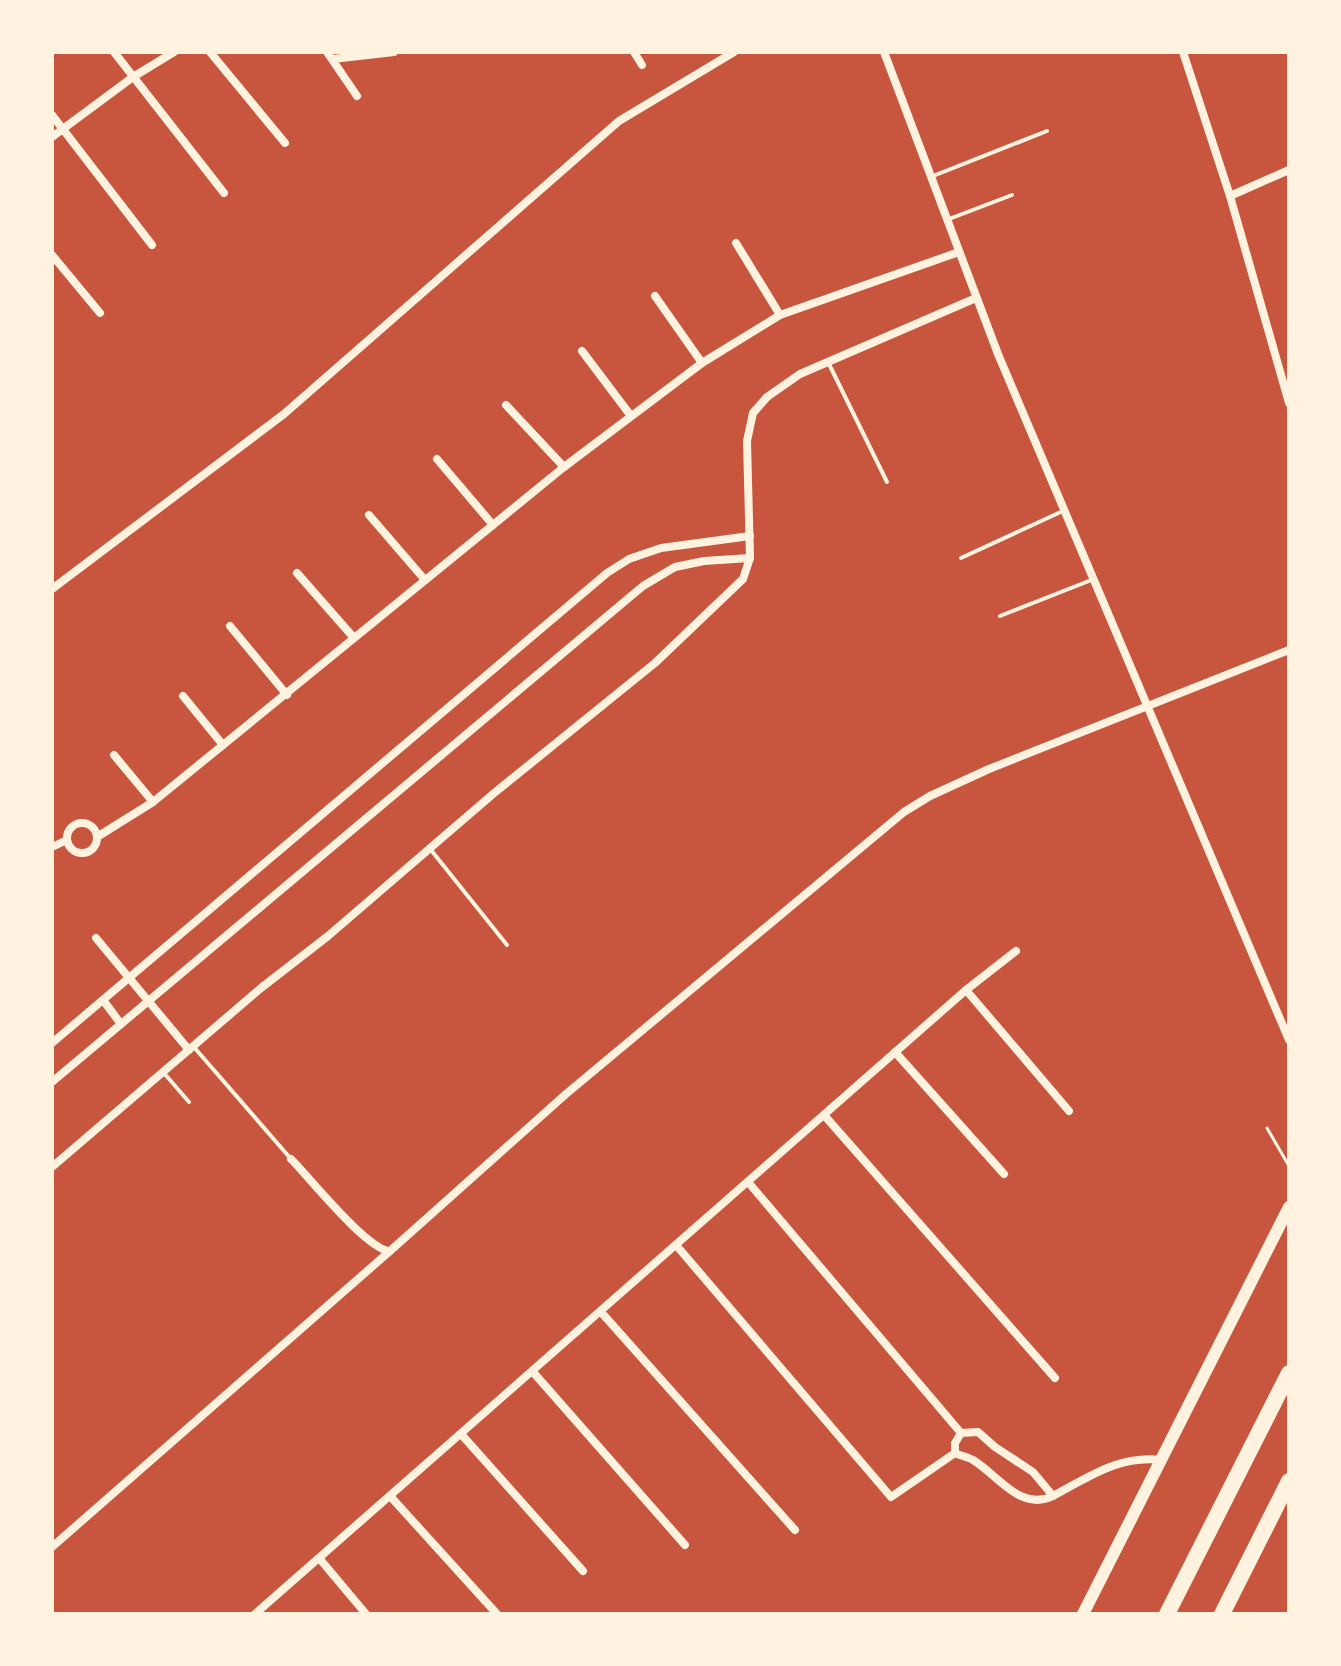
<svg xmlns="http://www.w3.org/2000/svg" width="1341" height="1666" font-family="Montserrat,sans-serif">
<rect width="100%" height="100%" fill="#c8553d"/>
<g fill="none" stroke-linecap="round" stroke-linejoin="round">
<path stroke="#fff3e0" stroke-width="3" d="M1267,1128L1289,1166"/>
<g stroke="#fff3e0" stroke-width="4">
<path d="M933,176L1047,131"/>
<path d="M949,219L1012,195"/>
<path d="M828,362L887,482"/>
<path d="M961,558L1065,510"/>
<path d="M1000,616L1094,579"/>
<path d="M431,850L507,945"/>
<path d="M193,1046L291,1159"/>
<path d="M163,1072L189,1102"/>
</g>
<g stroke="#fff3e0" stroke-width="8">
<path d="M114,52L224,193"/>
<path d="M210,52L285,143"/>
<path d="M327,52L357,96"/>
<path d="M634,52L642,65"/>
<path d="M884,52L998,354L1289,1040"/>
<path d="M1183,52L1230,196L1289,403"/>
<path d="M333,59L394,52"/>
<path d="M52,115L152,245"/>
<path d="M52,137L133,77L174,52"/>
<path d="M1230,196L1289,170"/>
<path d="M736,243L780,315"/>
<path d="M52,255L100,313"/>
<path d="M655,296L702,363"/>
<path d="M582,351L631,416"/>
<path d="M506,405L564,467"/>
<path d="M437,459L493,525"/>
<path d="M369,515L425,580"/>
<path d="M297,573L354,638"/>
<path d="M52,589L284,414L619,121L734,52"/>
<path d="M230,626L287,695"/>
<path d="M183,696L223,745"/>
<path d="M114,755L153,802"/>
<circle cx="82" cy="838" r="15"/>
<path d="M97,837L153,802L564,467L702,363L780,315L959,252"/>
<path d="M52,847L67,840"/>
<path d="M96,938L189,1050"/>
<path d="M966,990L1069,1111"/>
<path d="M103,1000L121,1024"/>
<path d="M52,1043L607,573L629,559L661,548L750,536"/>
<path d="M895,1052L1004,1174"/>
<path d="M52,1082L643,586L675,567L704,561L750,558"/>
<path d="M824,1115L1055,1378"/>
<path d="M291,1159C310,1178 367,1250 390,1251L566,1094L904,812L930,796L989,769L1289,650"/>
<path d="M52,1167L261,988L328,936L493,794L655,663L743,579L750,558L747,441L753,413L767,397L800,374L976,298"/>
<path d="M748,1182L961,1433"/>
<path d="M676,1245L891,1497L955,1453"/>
<path d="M601,1312L795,1530"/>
<path d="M533,1372L685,1545"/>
<path d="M461,1434L583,1571"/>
<path d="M955,1453V1443L961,1433L978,1432L995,1447L1033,1472L1053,1496C1089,1477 1119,1455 1161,1460"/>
<path d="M955,1453C961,1456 968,1457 973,1460C998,1475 1020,1512 1053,1496"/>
<path d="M390,1496L497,1614"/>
<path d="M52,1547L390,1251"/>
<path d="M319,1558L366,1614"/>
<path d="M255,1614L966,990L1016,951"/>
</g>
<path stroke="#fff3e0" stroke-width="12" d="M1083,1614L1289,1207"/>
<g stroke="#fff3e0" stroke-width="16">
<path d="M1167,1614L1289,1373"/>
<path d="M1222,1614L1289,1481"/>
</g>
</g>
<rect width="1341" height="1666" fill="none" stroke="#fff3e0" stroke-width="108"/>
</svg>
